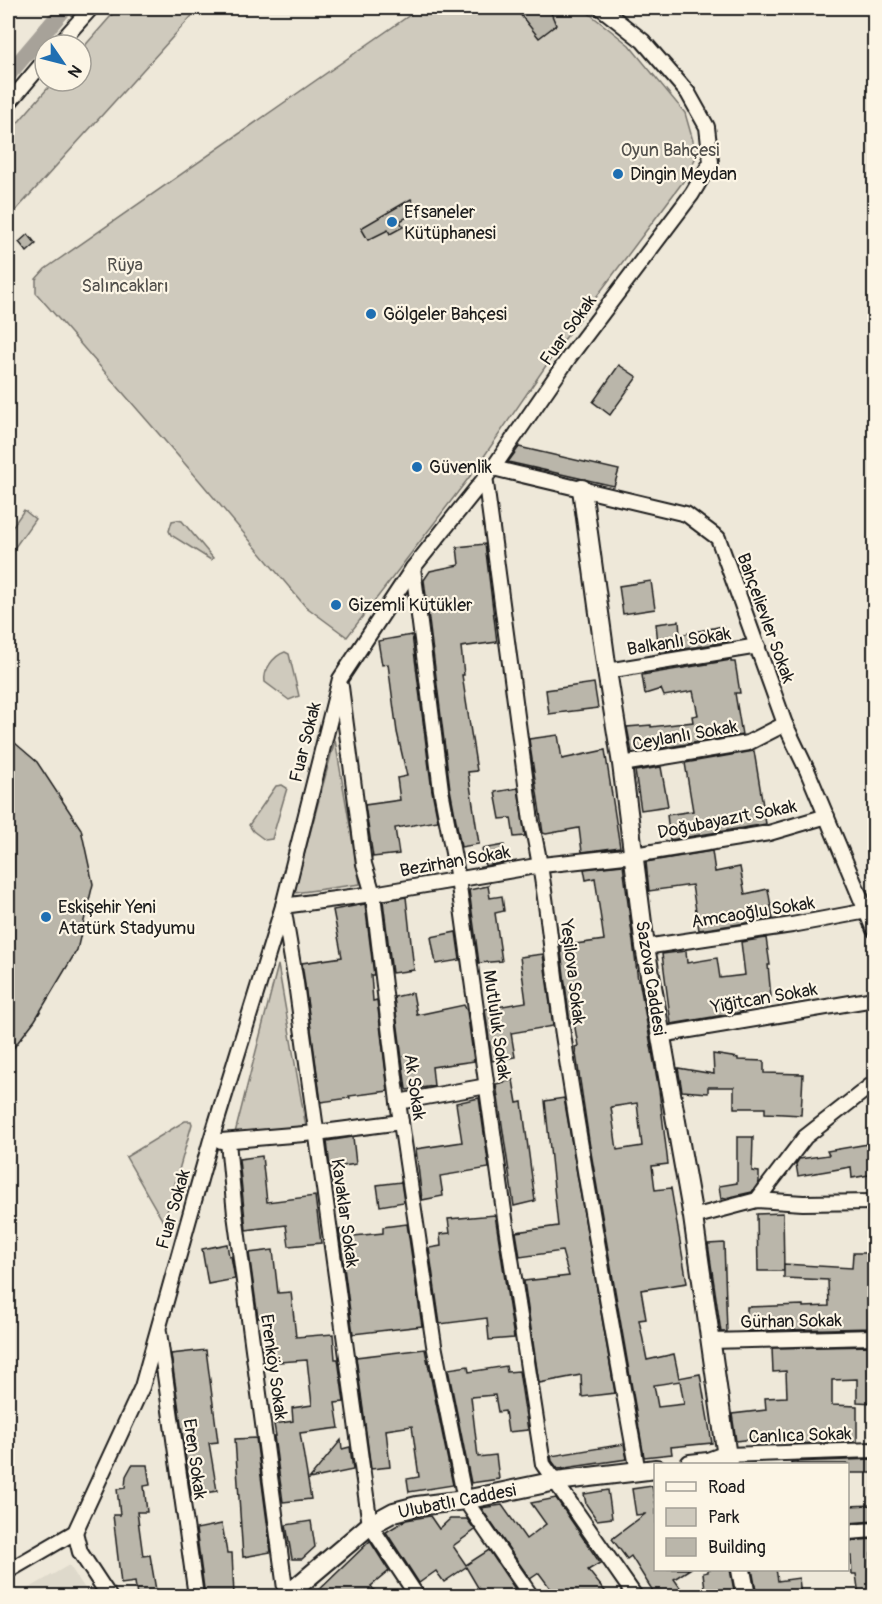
<svg xmlns="http://www.w3.org/2000/svg" width="882" height="1604" font-family="Pangolin,sans-serif">
<rect width="100%" height="100%" fill="#eee8d9"/>
<filter id="ink" filterUnits="userSpaceOnUse"><feTurbulence type="fractalNoise" baseFrequency=".0167" numOctaves="2"/><feDisplacementMap in="SourceGraphic" scale="12" xChannelSelector="R" yChannelSelector="G"/><feConvolveMatrix kernelMatrix="1 2 1 2 8 2 1 2 1" color-interpolation-filters="sRGB"/></filter>
<g filter="url(#ink)">
<path fill="#ded9cb" d="M69,1565L90,1596H16Z"/>
<g fill="#cfcabd" stroke="#76736c" stroke-width="1.5">
<path d="M118,8H199L8,219V134L54,81H81V50Z"/>
<path d="M420,8H582L629,45L685,113L697,155L685,179L558,348L474,471L347,637L305,606L199,480L36,293V279L45,269Z"/>
<path d="M24,510L35,519L8,557V533Z"/>
<path d="M177,520L182,521L213,558L211,560L171,535L169,531L172,521Z"/>
<path d="M285,652L289,654L299,696L289,700L265,682C263,671 273,656 285,652Z"/>
<path d="M335,740L360,884L294,893Z"/>
<path d="M282,785L287,788L272,839L265,840L253,831L249,825L276,786Z"/>
<path d="M278,965L306,1127L235,1133Z"/>
<path d="M185,1121H191L192,1124L164,1223L126,1157Z"/>
</g>
<g fill="none" stroke-linecap="round" stroke-linejoin="round">
<path stroke="#a7a299" stroke-width="16" d="M8,75L65,8"/>
</g>
<g fill="#bab6aa" stroke="#1c1c1c" stroke-width="1.5" fill-rule="evenodd">
<path d="M515,8H549L556,25L539,38Z"/>
<path d="M411,199L418,211L400,221L403,227L390,234L388,230L368,240L361,228Z"/>
<path d="M28,234L36,244L27,252L19,242Z"/>
<path d="M619,365L637,377L610,415L593,402Z"/>
<path d="M519,447L619,470L614,486L508,462Z"/>
<path d="M485,544L497,642L461,647L464,675H462L477,771L468,772L479,844L461,847L450,789L424,580L430,571L459,565L457,547Z"/>
<path d="M651,581L655,609L623,614L619,586Z"/>
<path d="M679,621L680,635L723,626L727,642L659,653L656,624Z"/>
<path d="M412,635L432,791L438,821L395,828L399,854L373,857L365,805L400,800L397,778L407,776L397,732L388,664L382,665L378,641Z"/>
<path d="M731,660V662H735L740,693H735L742,735L632,753L627,727L651,725V727L693,722L692,716L698,715L693,691L664,696L661,689L645,694L642,675Z"/>
<path d="M594,683L598,708L549,714L546,690Z"/>
<path d="M558,735L562,759L605,750L620,847L582,852L579,828L546,834L543,833L529,739Z"/>
<path d="M8,737L37,762L81,829L93,884L77,950L35,1020L8,1055Z"/>
<path d="M754,751L766,824L670,840L667,815L693,811L685,763Z"/>
<path d="M661,767L668,806L641,810L635,771Z"/>
<path d="M518,788L525,836L514,837L511,818L500,819L495,792Z"/>
<path d="M504,845L507,862L485,866L482,849Z"/>
<path d="M712,851L715,872L740,867L745,894L768,889L773,919L699,930L692,885L649,891L646,862Z"/>
<path d="M623,865L638,980L639,979L659,1090L668,1164L652,1166L655,1190L671,1188L687,1283L641,1290L646,1319L639,1320L647,1360L674,1354L679,1378L700,1374L712,1443L671,1447L672,1454L644,1457L590,1147L575,1047L578,1046L574,1022L570,1023L561,951V946L604,940L595,878L586,880L584,869ZM637,1103L642,1146L617,1150L611,1107ZM680,1381L684,1404L658,1407L654,1385Z"/>
<path d="M488,886L490,898L502,896L504,911L495,913L502,961L479,963L469,890Z"/>
<path d="M406,897L414,970L392,973L383,901Z"/>
<path d="M365,904L374,975H371L373,1001L377,1000L388,1091L349,1096L350,1098L321,1102L302,963L342,957L333,910Z"/>
<path d="M456,932L460,960L436,964L431,937Z"/>
<path d="M766,938L770,965H768L771,997L740,1001L742,1012L671,1024L662,954L686,951L687,963L717,958L720,978L745,975L741,942Z"/>
<path d="M543,954L553,1026L511,1033L515,1057L492,1061L485,1009L526,1002L520,957Z"/>
<path d="M413,993L417,1015L464,1005L467,1011L474,1061L432,1067L434,1086L407,1090L406,1089L394,997Z"/>
<path d="M713,1054L738,1058V1060L764,1061V1073L803,1074L801,1115L765,1113V1108H734V1087H708V1093L682,1091L678,1068L714,1074Z"/>
<path d="M513,1080L517,1103L522,1102L535,1201L514,1206L496,1084Z"/>
<path d="M479,1098L489,1168L440,1176L443,1196L422,1200L416,1149L462,1142L456,1103Z"/>
<path d="M564,1098L615,1393L582,1397L581,1375L539,1383L524,1281L569,1276L562,1251L520,1257L516,1232L558,1226L545,1101Z"/>
<path d="M353,1137L356,1164L330,1168L327,1141Z"/>
<path d="M737,1137H753L752,1171L759,1172V1182L752,1192L721,1199L719,1186L737,1183Z"/>
<path d="M874,1143V1174L852,1178L851,1167L798,1176L796,1164L799,1159L829,1155L827,1151Z"/>
<path d="M262,1156L267,1202L315,1196L321,1243L289,1246L286,1225L246,1230L239,1159Z"/>
<path d="M401,1182L404,1202L380,1206L377,1185Z"/>
<path d="M783,1213L784,1271H758L757,1214Z"/>
<path d="M495,1215L514,1338L489,1340L487,1318L440,1324L429,1248L441,1246L440,1234L450,1233L448,1219Z"/>
<path d="M407,1224L422,1326L353,1334L339,1230L353,1228L354,1236L383,1233V1227Z"/>
<path d="M724,1243L727,1332H721L708,1244Z"/>
<path d="M227,1244L229,1256H231L235,1279L208,1284L202,1249Z"/>
<path d="M273,1250L278,1293L291,1292L296,1337L333,1334L335,1359H338L344,1402L335,1403L339,1428L300,1433L311,1499L283,1502L274,1436H276L274,1424L293,1421L292,1408L312,1405L307,1360L265,1363L263,1345H267L264,1318H258L249,1253Z"/>
<path d="M853,1253H870L869,1270H874L873,1328L747,1331V1307L803,1305V1307L829,1306L828,1280L784,1278V1264L852,1268Z"/>
<path d="M874,1346V1403L857,1402V1379L832,1380V1405L857,1406V1442L790,1444V1435L736,1441L732,1414L766,1410L765,1398L787,1397L786,1371L773,1372L772,1348Z"/>
<path d="M425,1349L453,1485L409,1492L407,1479L419,1477L412,1426L386,1430L390,1467L371,1469L356,1357Z"/>
<path d="M206,1350L218,1442L209,1443L217,1491L191,1495L171,1354Z"/>
<path d="M468,1366L469,1372L506,1366L507,1372L519,1371L528,1430L508,1432L505,1411L498,1412L495,1395L471,1397L478,1457L496,1455L499,1479L471,1483L448,1369Z"/>
<path d="M256,1438L271,1552L243,1557L235,1439Z"/>
<path d="M341,1440L342,1449L350,1447L353,1470L309,1479Z"/>
<path d="M624,1444L627,1459L558,1469L552,1461L551,1456Z"/>
<path d="M874,1459V1473H848V1464H791V1462Z"/>
<path d="M132,1465H147L150,1485L144,1486L147,1512H137L143,1556L150,1555L157,1596H137L135,1582L121,1584L113,1515H120L117,1489L125,1488L126,1476Z"/>
<path d="M652,1486L656,1506V1569H690L674,1579L686,1596H656L631,1556L627,1559L612,1539L645,1514L636,1515L632,1489Z"/>
<path d="M608,1490L612,1518L597,1520L586,1504L584,1494Z"/>
<path d="M556,1498L600,1563L588,1570L609,1596H556L539,1573L530,1579L481,1508L502,1505L526,1539L546,1524L531,1503Z"/>
<path d="M874,1505V1521L848,1523V1506Z"/>
<path d="M430,1516L439,1529L450,1519H467L475,1530L453,1546L466,1565L489,1550L515,1589L513,1590L518,1596H483L466,1567L444,1582L436,1571L419,1583L386,1532L406,1520Z"/>
<path d="M311,1521L315,1547L302,1559H292L286,1525Z"/>
<path d="M222,1524L227,1553H232L234,1596H205L196,1529Z"/>
<path d="M874,1539V1553H871L873,1572L870,1573L872,1596H859L856,1574H852L851,1556H848V1541Z"/>
<path d="M370,1541L389,1571L371,1586L378,1596H313Z"/>
<path d="M708,1569H730L735,1596H706L703,1573L708,1572Z"/>
<path d="M752,1569H776L778,1581L799,1578L801,1596H757Z"/>
</g>
<g fill="none" stroke-linecap="round" stroke-linejoin="round">
<g stroke="#1c1c1c" stroke-width="18">
<g id="street">
<path d="M58,45L91,8"/>
<path d="M8,104L45,60"/>
<path d="M493,468L686,514L718,538L785,724L807,770L874,930"/>
<path d="M485,476L531,821C548,893 552,968 564,1041C586,1185 612,1328 638,1472"/>
<path d="M413,568L441,790L458,879L507,1233L543,1464L635,1596"/>
<path d="M607,671L758,646"/>
<path d="M341,687L364,864L373,894L398,1102L434,1345L465,1500L531,1596"/>
<path d="M622,764L748,743L785,724"/>
<path d="M645,947L792,925L867,911"/>
<path d="M660,1035L874,999"/>
<path d="M398,1102L487,1086"/>
<path d="M221,1141L316,1133L401,1122"/>
<path d="M228,1142L235,1214L286,1596"/>
<path d="M757,1200L805,1137L874,1083"/>
<path d="M693,1217L757,1200L803,1203L874,1202"/>
<path d="M159,1332L196,1596"/>
<path d="M709,1341L874,1337"/>
<path d="M727,1455L874,1450"/>
<path d="M75,1532L80,1552L109,1596"/>
<path d="M848,1532L874,1530"/>
<path d="M8,1571L75,1532L142,1387L211,1140L283,906L340,679L413,568L493,468L570,356L692,194L711,162L707,127L688,93L643,41L601,8"/>
<path d="M417,1596L370,1525L296,983L283,906L373,894L542,865L634,855L769,833L827,816"/>
</g>
</g>
<g stroke="#1c1c1c" stroke-width="22">
<g id="secondary">
<path d="M582,489L607,671L622,764L645,947L693,1217L728,1464"/>
<path d="M690,1464L708,1462L727,1455"/>
<path d="M741,1570L746,1596"/>
<path d="M286,1596L370,1525L394,1512L417,1506L465,1500L556,1481L656,1469"/>
</g>
</g>
<use href="#street" stroke="#fcf5e5" stroke-width="14"/>
<use href="#secondary" stroke="#fcf5e5" stroke-width="18"/>
</g>
</g>
<g fill="#1f6fb2" stroke="#fcf5e5" stroke-width="2">
<circle cx="618" cy="174" r="6"/>
<circle cx="392" cy="222" r="6"/>
<circle cx="371" cy="314" r="6"/>
<circle cx="417" cy="467" r="6"/>
<circle cx="336" cy="605" r="6"/>
<circle cx="46" cy="917" r="6"/>
</g>
<g text-anchor="middle" stroke-width="4.5" stroke-linejoin="round" paint-order="stroke">
<g font-size="18" fill="#52504c" stroke="#fcf5e5">
<text x="670" y="156">Oyun Bahçesi</text>
<text x="125" y="271">Rüya<tspan x="125" dy="21">Salıncakları</tspan></text>
</g>
<g font-size="18" fill="#1c1c1c" stroke="#fcf5e5" text-anchor="start">
<text x="630" y="180">Dingin Meydan</text>
<text x="404" y="218">Efsaneler<tspan x="404" dy="21">Kütüphanesi</tspan></text>
<text x="383" y="320">Gölgeler Bahçesi</text>
<text x="429" y="473">Güvenlik</text>
<text x="348" y="611">Gizemli Kütükler</text>
<text x="58" y="913">Eskişehir Yeni<tspan x="58" dy="21">Atatürk Stadyumu</tspan></text>
</g>
<g font-size="18" fill="#1c1c1c" stroke="#fcf5e5">
<text transform="translate(568 330) rotate(-54)" y="6">Fuar Sokak</text>
<text transform="translate(766 618) rotate(70)" y="6">Bahçelievler Sokak</text>
<text transform="translate(679 641) rotate(-9)" y="6">Balkanlı Sokak</text>
<text transform="translate(685 735) rotate(-10)" y="6">Ceylanlı Sokak</text>
<text transform="translate(305 742) rotate(-76)" y="6">Fuar Sokak</text>
<text transform="translate(727 819) rotate(-11)" y="6">Doğubayazıt Sokak</text>
<text transform="translate(455 861) rotate(-10)" y="6">Bezirhan Sokak</text>
<text transform="translate(753 912) rotate(-9)" y="6">Amcaoğlu Sokak</text>
<text transform="translate(573 972) rotate(83)" y="6">Yeşilova Sokak</text>
<text transform="translate(651 978) rotate(81)" y="6">Sazova Caddesi</text>
<text transform="translate(764 998) rotate(-10)" y="6">Yiğitcan Sokak</text>
<text transform="translate(497 1025) rotate(82)" y="6">Mutluluk Sokak</text>
<text transform="translate(415 1087) rotate(82)" y="6">Ak Sokak</text>
<text transform="translate(173 1209) rotate(-74)" y="6">Fuar Sokak</text>
<text transform="translate(345 1213) rotate(82)" y="6">Kavaklar Sokak</text>
<text transform="translate(791 1321) rotate(-1)" y="6">Gürhan Sokak</text>
<text transform="translate(274 1367) rotate(82)" y="6">Erenköy Sokak</text>
<text transform="translate(800 1435) rotate(-2)" y="6">Canlıca Sokak</text>
<text transform="translate(195 1459) rotate(82)" y="6">Eren Sokak</text>
<text transform="translate(457 1501) rotate(-11)" y="6">Ulubatlı Caddesi</text>
</g>
</g>
<rect width="882" height="1604" fill="none" stroke="#fcf5e5" stroke-width="30"/>
<rect x="15" y="15" width="852" height="1574" fill="none" stroke="#1c1c1c" stroke-width="2" filter="url(#ink)"/>
<rect x="654" y="1463" width="195" height="108" fill="#fcf5e5" stroke="#a29e95" stroke-width="1.5"/>
<rect x="666" y="1482" width="30" height="9" fill="#fcf5e5" stroke="#a29e95" stroke-width="1.5"/>
<text x="708" y="1493" font-size="18" fill="#1c1c1c">Road</text>
<rect x="666" y="1508" width="30" height="18" fill="#cfcabd" stroke="#a29e95" stroke-width="1.5"/>
<text x="708" y="1523" font-size="18" fill="#1c1c1c">Park</text>
<rect x="666" y="1538" width="30" height="18" fill="#bab6aa" stroke="#a29e95" stroke-width="1.5"/>
<text x="708" y="1553" font-size="18" fill="#1c1c1c">Building</text>
<g transform="translate(63 63) rotate(125)"><circle r="28" fill="#fcf5e5" stroke="#a29e95" stroke-width="1.5"/>
<path d="M0-4.5L10 22L0 15L-10 22Z" fill="#1f6fb2"/>
<text y="-9" font-size="16" font-weight="bold" text-anchor="middle" fill="#1c1c1c">N</text>
</g>
</svg>
